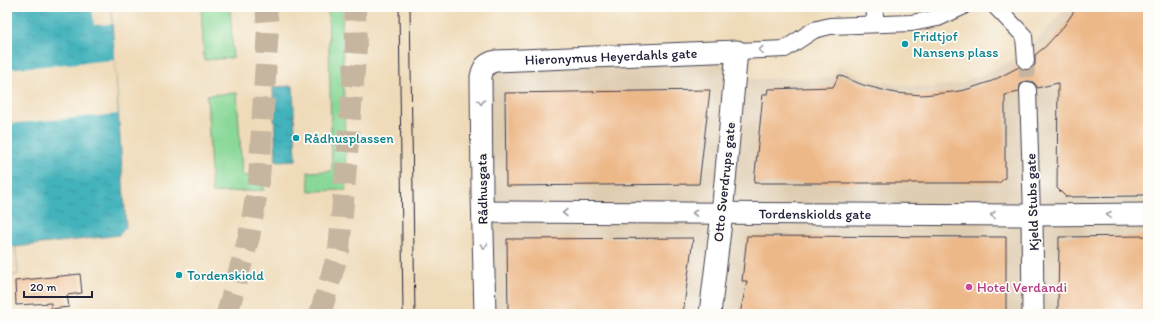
<svg xmlns="http://www.w3.org/2000/svg" width="1155" height="321" font-family="Itim,sans-serif">
<defs>
<pattern id="water-ripples" width="26" height="14" patternUnits="userSpaceOnUse"><rect width="26" height="14" fill="#42b2bb"/><path d="M2 4q2-2 4 0t4 0M15 11q2-2 4 0t4 0" fill="none" stroke="#379099"/></pattern>
</defs>
<rect width="100%" height="100%" fill="#fdfcf7"/>
<filter id="ink" filterUnits="userSpaceOnUse"><feTurbulence type="fractalNoise" baseFrequency=".025" numOctaves="2"/><feDisplacementMap in="SourceGraphic" scale="8" xChannelSelector="R" yChannelSelector="G"/><feConvolveMatrix kernelMatrix="1 2 1 2 8 2 1 2 1" color-interpolation-filters="sRGB"/></filter>
<filter id="wash" filterUnits="userSpaceOnUse"><feTurbulence type="fractalNoise" baseFrequency=".012" numOctaves="4" result="noise"/><feDisplacementMap in="SourceGraphic" scale="16" xChannelSelector="R" yChannelSelector="G"/><feGaussianBlur stdDeviation="0.9" result="paint"/><feColorMatrix in="noise" values="0 0 0 0 0 0 0 0 0 0 0 0 0 0 0 0 0 1.4 0 .05"/><feComposite in="paint" operator="in"/></filter>
<g filter="url(#wash)">
<rect width="100%" height="100%" fill="#efdbb9"/>
<path fill="#dfcdb2" d="M1065,7H1148V314H485L486,65L737,51L735,79L833,78L839,66L861,77L895,85L932,87L962,83L1011,61L1038,39L1056,19Z"/>
<g fill="#89d897" stroke="#567d69">
<path d="M201,7H230L233,58L204,60Z"/>
<path d="M328,7H342L346,190L309,191L308,172L332,171Z"/>
<path d="M237,93L242,176L263,175L264,190L212,193L207,95Z"/>
</g>
<g fill="url(#water-ripples)" stroke="#326a7b">
<path d="M7,7H111L126,227L119,235L15,247L18,274L8,276L9,314H7Z"/>
<path d="M293,86L296,160L276,161L273,87Z"/>
</g>
<g fill="#efdbb9">
<path d="M92,7H111L112,24L94,25Z"/>
<path d="M115,60L118,114L7,124V69Z"/>
<path d="M15,247L18,274L7,276V248Z"/>
</g>
<g id="blocks">
<g fill="#edb888">
<path d="M1077,7H1148V195H1138V196L1066,197L1057,188L1058,83L1037,88L1036,85L1033,82L1028,81L1023,82L1020,85L1019,92L1005,95V178L999,183H754L763,94H767L768,89L833,87L839,75L863,85L895,93L922,95L953,92L965,90L992,81L1019,67L1022,70H1026L1032,69L1035,65V55L1046,46L1064,26Z"/>
<path d="M710,90L699,184L506,186L505,93Z"/>
<path d="M747,236L1006,237V314H740L747,281H742Z"/>
<path d="M1145,236V237H1148V314H1058L1059,237Z"/>
<path d="M693,238L683,314H508L507,239Z"/>
<path d="M80,274L82,293L67,295L69,307L51,309V303L16,305L15,281Z"/>
</g>
</g>
</g>
<g filter="url(#ink)">
<use href="#blocks" fill-opacity="0" stroke="#413e4e" stroke-width="1"/>
<g fill="none" stroke-linecap="round" stroke-linejoin="round">
<path stroke="#c6b6a0" stroke-width="16" stroke-dasharray="16 8" stroke-linecap="butt" d="M1026,61L1028,90"/>
<g stroke="#c6b6a0" stroke-width="22" stroke-dasharray="22 11" stroke-linecap="butt">
<path d="M227,314L249,237L259,180L268,27L266,7"/>
<path d="M320,314L339,250L356,47L355,7"/>
</g>
<g stroke="#413e4e" stroke-width="18">
<g id="pedestrian">
<path d="M874,7L876,24"/>
<path d="M996,7L1024,36L1026,61"/>
<path d="M737,51L785,49L814,30L830,26L912,23L938,18L962,7"/>
<path d="M1028,90L1032,215"/>
</g>
</g>
<g stroke="#413e4e" stroke-width="23">
<g id="minor">
<path id="s1" d="M483,212L1032,215L1148,214"/>
<path d="M1032,215L1033,314"/>
<path id="s2" d="M485,314L482,192L481,77C483,67 486,63 496,61L737,51L722,214L710,314"/>
</g>
</g>
<use href="#pedestrian" stroke="#fff" stroke-width="16"/>
<use href="#minor" stroke="#fff" stroke-width="21"/>
<g stroke="#22223b" stroke-width="1">
<path d="M399,7L403,314"/>
<path d="M410,7L415,314"/>
</g>
</g>
<defs><path id="oneway-chevron" d="M-2-3.5L2.5 0L-2 3.5" fill="none" stroke-width="1.6" stroke-linecap="round" stroke-linejoin="round"/></defs>
<g stroke="#9c9ca7">
<use href="#oneway-chevron" transform="translate(761 50) rotate(178)"/>
<use href="#oneway-chevron" transform="translate(481 102) rotate(89)"/>
<use href="#oneway-chevron" transform="translate(565 213) rotate(-180)"/>
<use href="#oneway-chevron" transform="translate(695 213) rotate(-180)"/>
<use href="#oneway-chevron" transform="translate(993 215) rotate(-180)"/>
<use href="#oneway-chevron" transform="translate(1109 215) rotate(180)"/>
<use href="#oneway-chevron" transform="translate(484 246) rotate(88)"/>
</g>
</g>
<g fill="#0f9aa8" stroke="#fdfcf7" stroke-width="1.5">
<circle cx="905" cy="44" r="4"/>
<circle cx="296" cy="138" r="4"/>
<circle cx="179" cy="275" r="4"/>
</g>
<circle fill="#d1479c" stroke="#fdfcf7" stroke-width="1.5" cx="969" cy="287" r="4"/>
<g text-anchor="middle" stroke-width="3.5" stroke-linejoin="round" paint-order="stroke">
<g font-size="14" fill="#0d838f" stroke="#fdfcf7" text-anchor="start">
<text x="913" y="41">Fridtjof<tspan x="913" dy="16">Nansens plass</tspan></text>
<text x="304" y="143">Rådhusplassen</text>
<text x="187" y="280">Tordenskiold</text>
</g>
<g font-size="14" fill="#22223b" stroke="#fdfcf7">
<text dy="5" stroke="none"><textPath href="#s2" startOffset="376">Hieronymus Heyerdahls gate</textPath></text>
<text transform="translate(724 182) rotate(-84)" y="5">Otto Sverdrups gate</text>
<text transform="translate(482 189) rotate(-91)" y="5">Rådhusgata</text>
<text transform="translate(1032 202) rotate(-92)" y="5">Kjeld Stubs gate</text>
<text dy="5" stroke="none"><textPath href="#s1" startOffset="332">Tordenskiolds gate</textPath></text>
</g>
<g font-size="14" fill="#b23c85" stroke="#fdfcf7" text-anchor="start">
<text x="977" y="292">Hotel Verdandi</text>
</g>
</g>
<rect width="1155" height="321" fill="none" stroke="#fdfcf7" stroke-width="24"/>
<path d="M24 291v6h68v-6" fill="none" stroke="#22223b" stroke-width="2"/>
<text x="30" y="291" font-size="12" fill="#22223b" stroke="#fdfcf7" stroke-width="3" paint-order="stroke">20 m</text>
</svg>
